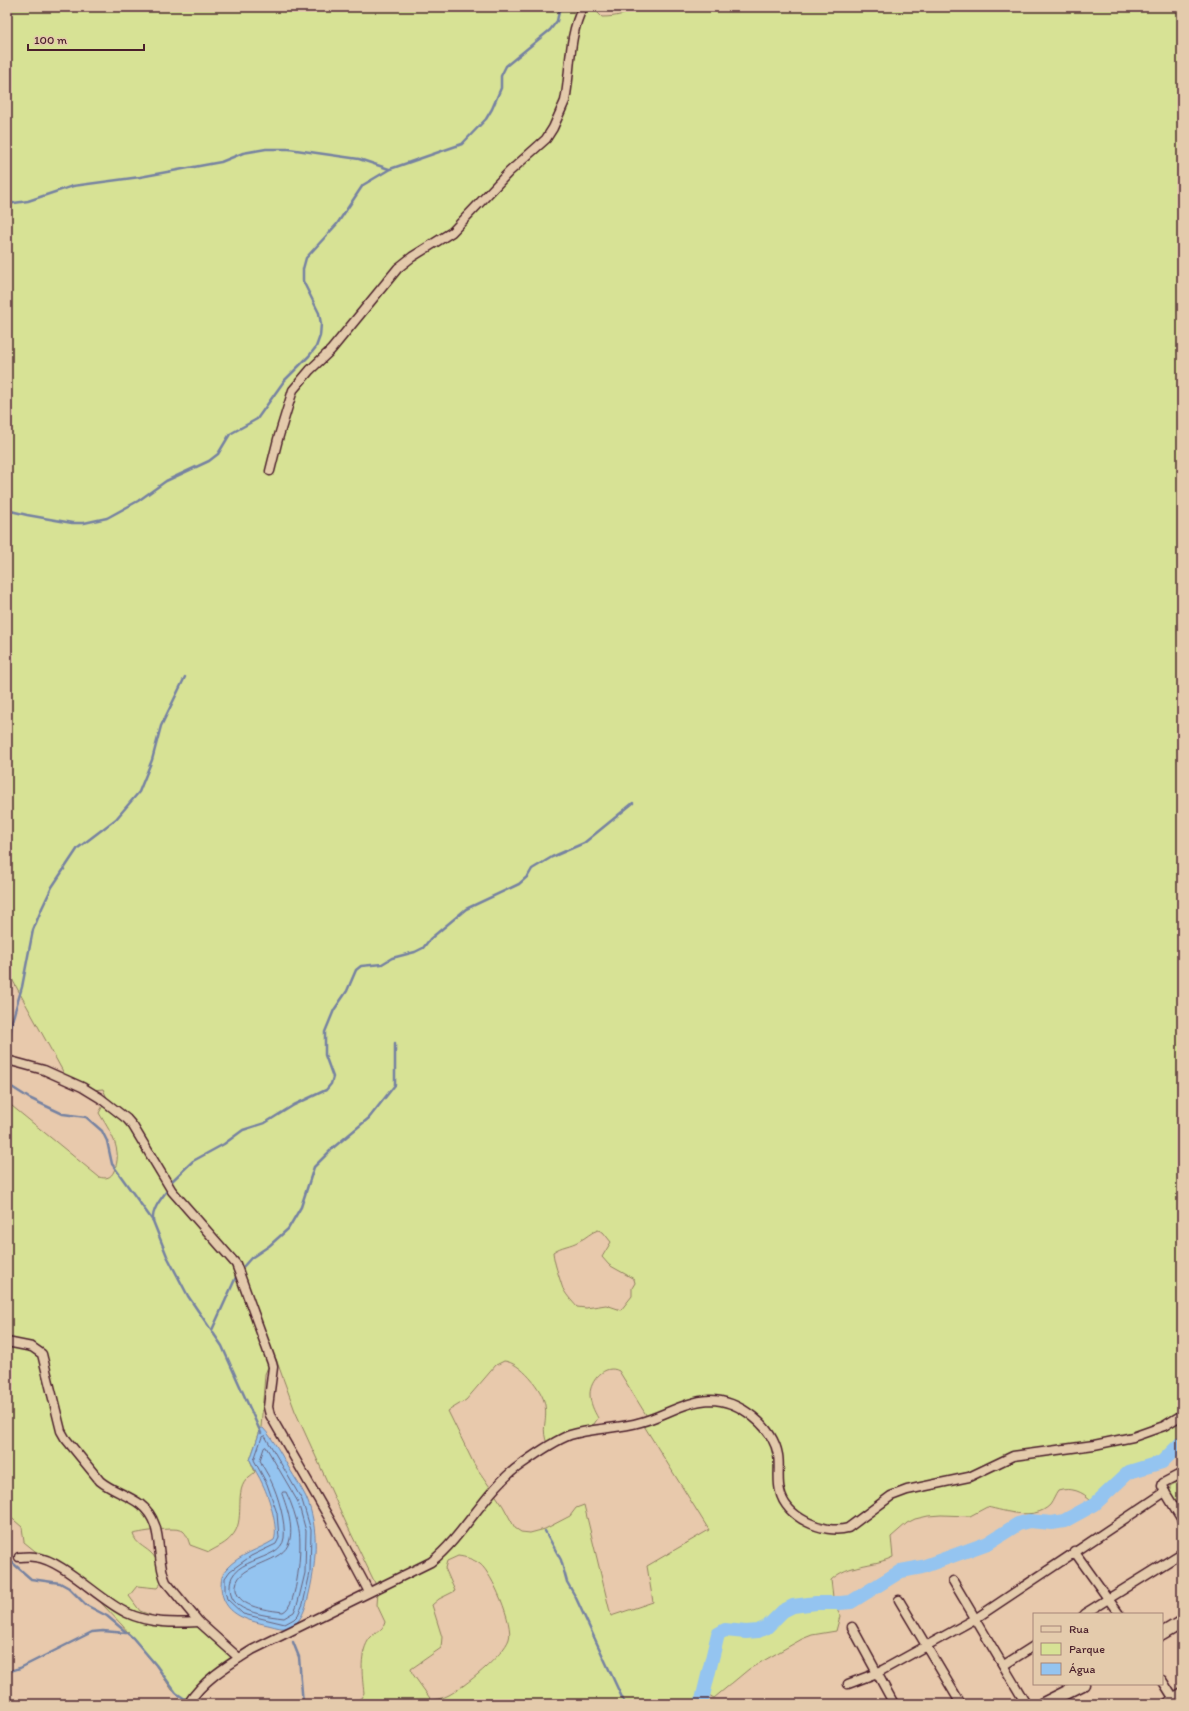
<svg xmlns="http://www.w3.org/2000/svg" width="1189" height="1711" font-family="Itim,sans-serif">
<rect width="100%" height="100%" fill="#e8c9ac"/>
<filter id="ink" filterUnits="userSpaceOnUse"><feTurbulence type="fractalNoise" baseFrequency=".025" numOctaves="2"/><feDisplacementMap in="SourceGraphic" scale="8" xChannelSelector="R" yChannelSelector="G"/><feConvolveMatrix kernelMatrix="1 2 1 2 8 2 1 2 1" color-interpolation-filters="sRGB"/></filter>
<g filter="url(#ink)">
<g fill="#d7e295" stroke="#908060" fill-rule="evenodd">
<path d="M7,7H592L602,17C616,17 627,14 640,7H1182V1437L1176,1440L1155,1460L1123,1474L1092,1501C1082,1491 1071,1487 1058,1491C1055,1495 1053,1501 1050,1505C1034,1521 1006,1511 987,1507L970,1516L941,1515L928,1516L915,1519L907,1523L891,1537L893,1557C872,1567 849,1563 831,1580L833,1597L840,1616L836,1631L812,1635L802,1639L749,1669L714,1698L707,1694L700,1704H352L361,1698L364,1693C362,1676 359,1652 370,1638C375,1632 383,1631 385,1622L377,1605L378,1591L375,1583L346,1523L295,1411L276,1359L271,1360L265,1374L261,1428L250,1460L255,1472C252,1475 248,1477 246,1480C234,1494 246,1521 232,1536C226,1544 217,1547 209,1552L190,1545C188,1540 187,1534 183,1531C175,1526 142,1532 133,1534C136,1544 143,1546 150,1552C159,1560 161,1571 162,1582L157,1588L137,1586L129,1596L140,1611L158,1618L190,1622L212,1637L237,1660L209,1684L196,1702H188L172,1690L156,1666L122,1625L86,1587L66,1569L35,1551L24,1542L22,1527L7,1514V1102L99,1177C106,1179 111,1178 114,1171C124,1150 109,1130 99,1113L107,1098L103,1089L92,1090L66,1077L7,970ZM598,1230L603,1232L611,1242L602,1257L609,1265L634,1279L635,1283L632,1288V1296L621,1310L606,1305L586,1308L577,1307C572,1301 564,1293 562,1286C559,1276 554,1263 553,1252C561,1246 571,1246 579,1241C586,1238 591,1232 598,1230ZM504,1361C520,1362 543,1390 545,1405C548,1422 540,1428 548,1446L594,1424L598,1418C594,1411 590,1403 590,1394C590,1381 605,1363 619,1371L648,1418L641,1421L709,1530L647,1566L653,1602L611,1616L584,1505L576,1508L570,1516L545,1529L530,1533L521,1532L515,1528L503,1506L474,1464L448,1411L466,1400L496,1365ZM458,1556C466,1557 473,1559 480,1564C492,1573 514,1625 509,1639C504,1655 464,1687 449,1695C444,1698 437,1699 432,1701L412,1673L411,1669L441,1648L442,1637L432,1605L439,1599L455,1591L445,1568L447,1561Z"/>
<path d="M1182,1479V1510L1170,1492V1486Z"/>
</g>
<path fill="#94c4f0" stroke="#7682a1" d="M261,1428H263C274,1440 281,1454 289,1468C295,1478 301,1487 306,1497C320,1529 316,1566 308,1598C305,1610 300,1626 286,1628C281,1629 273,1626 268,1625C245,1620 223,1614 221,1587C221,1580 222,1573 227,1568C240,1554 258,1550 274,1540C279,1529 269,1497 263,1485C259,1476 254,1469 250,1460Z"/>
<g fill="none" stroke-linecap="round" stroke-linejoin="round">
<g stroke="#68617a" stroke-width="1">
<path d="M265,1436L302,1500L311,1530L310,1573L303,1604L298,1615L294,1619L285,1624L243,1614L227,1599L225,1591V1578L230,1571L251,1556L276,1544L279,1538L277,1513L267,1484L254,1460L262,1437Z"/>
<path d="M266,1447L298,1502L306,1531L305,1573L298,1602L294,1612L284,1618C269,1616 236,1613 231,1595C221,1555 281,1564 284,1538C286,1523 278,1495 271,1481C268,1474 263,1468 260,1460L264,1448Z"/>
<path d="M283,1492H286C292,1504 296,1517 299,1530C302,1546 298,1606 283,1612C269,1610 239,1608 236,1590C233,1564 279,1565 288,1545C295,1530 287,1508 282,1494Z"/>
</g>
<g stroke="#7682a1" stroke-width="2.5">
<path d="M7,204L28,201L73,186L140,177L210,164L221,162L243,153L266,149H289L359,159L389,169"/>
<path d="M7,510L27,515L72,523H84L107,518L138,501L166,481L209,461L218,454L230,434L257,419L284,381L309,356L316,347L320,336L321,324L319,313L303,281V269L306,258L337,224L363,185L390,169L462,144L486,119L492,109L501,88V76L506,66L550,30L557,21L560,7"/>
<path d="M8,1055L12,1021L22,987L33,930L42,908L52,887L78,848L116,819L139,792L152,760L161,726L185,677"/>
<path d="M7,1067L9,1085"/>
<path d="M7,1084L29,1098L63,1114L86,1117L102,1131L107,1141L112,1164L153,1221L167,1256L188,1296L222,1346L261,1433"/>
<path d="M172,1181L193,1161L224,1144L243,1130L265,1123L294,1105L326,1090L331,1084L333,1077L325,1055V1032L334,1010L347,991L356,970L361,966L382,964L392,958L415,952L423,948L430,939L466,909L519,884L528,876L532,869L552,857L584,843L633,803"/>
<path d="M153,1220C152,1210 160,1200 166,1192"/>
<path d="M243,1267L251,1258L269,1246L288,1229L301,1207L314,1167L334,1147L369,1118L395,1085V1043"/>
<path d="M212,1330L236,1277"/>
<path d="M545,1531L561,1560L567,1582L575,1596L625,1704"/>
<path d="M7,1558L31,1579L60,1583L69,1588L86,1605L107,1616L133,1638L156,1665L176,1693L188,1701"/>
<path d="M293,1642L299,1657L303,1704"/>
<path d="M7,1672L20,1668L92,1632L103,1631L126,1633"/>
</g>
<path stroke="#94c4f0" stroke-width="14" d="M701,1704L718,1634L725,1630L746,1632L758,1631L767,1627L783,1611L793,1606L816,1603H840L851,1602L901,1571L922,1567L988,1543L1018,1524L1029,1521L1052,1523L1064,1521L1095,1504L1129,1472L1162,1462L1182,1442"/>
<g stroke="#4a1f2b" stroke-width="11">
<g id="street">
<path d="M270,471L278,439L293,390L310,370L331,350L398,268L412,257L452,232L509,172L546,139L553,128L565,101C571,70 568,36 583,7"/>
<path d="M7,1060L44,1070L82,1087L100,1098L127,1119L133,1126L172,1191L236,1264L272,1363L273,1367L268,1407L270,1415L337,1532L369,1592"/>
<path d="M7,1342L32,1347L42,1354L61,1431L65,1438L100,1481C112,1491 128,1495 140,1504C166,1524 154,1556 166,1582L199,1622L239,1658"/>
<path d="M1165,1492L1182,1520"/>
<path d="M1074,1551L1119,1614"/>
<path d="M19,1557C24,1557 30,1556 35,1557C63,1560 99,1600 127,1613C150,1624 175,1623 199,1622"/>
<path d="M953,1581L1026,1704"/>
<path d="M899,1600L961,1704"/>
<path d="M1084,1614L1182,1553"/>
<path d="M852,1627L894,1704"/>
<path d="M1004,1665L1034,1646"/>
<path d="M1162,1680L1177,1704"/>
<path d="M848,1684L877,1673L975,1619L1165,1492L1162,1486L1163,1483L1182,1473"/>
<path d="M188,1704C203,1680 228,1665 252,1650L431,1562C466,1534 486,1488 523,1463C537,1453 554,1441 570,1435C591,1428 618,1429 641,1422C664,1416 685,1401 710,1400C739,1400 773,1426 778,1455C780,1467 777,1480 780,1491C785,1517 824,1535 848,1528L891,1496L907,1490L969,1477L1013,1456L1094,1445L1133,1437L1164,1426L1182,1415"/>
<path d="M1165,1704L1182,1693"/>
</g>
</g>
<g stroke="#4a1f2b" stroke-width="15">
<g id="secondary">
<path d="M1162,1634L1182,1622"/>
<path d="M1043,1704L1083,1684"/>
</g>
</g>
<use href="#street" stroke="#e4cbac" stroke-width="8"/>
<use href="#secondary" stroke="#e4cbac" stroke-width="12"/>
</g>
</g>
<rect width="1189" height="1711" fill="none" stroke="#e4cbac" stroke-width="24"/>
<rect x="12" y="12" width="1165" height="1687" fill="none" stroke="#4a1f2b" stroke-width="1.5" filter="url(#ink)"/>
<rect x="1033" y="1613" width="130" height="72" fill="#e4cbac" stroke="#a68678"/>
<rect x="1041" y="1626" width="20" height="6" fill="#e4cbac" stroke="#a68678"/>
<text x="1069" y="1633" font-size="12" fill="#4a1f2b">Rua</text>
<rect x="1041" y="1643" width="20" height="12" fill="#d7e295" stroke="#a68678"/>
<text x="1069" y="1653" font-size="12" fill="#4a1f2b">Parque</text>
<rect x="1041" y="1663" width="20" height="12" fill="#94c4f0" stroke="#a68678"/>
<text x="1069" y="1673" font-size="12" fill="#4a1f2b">Água</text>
<path d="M28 44v6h116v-6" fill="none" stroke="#4a1f2b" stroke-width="2"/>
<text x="34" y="44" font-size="12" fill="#4a1f2b" stroke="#e4cbac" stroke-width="3" paint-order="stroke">100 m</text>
</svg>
